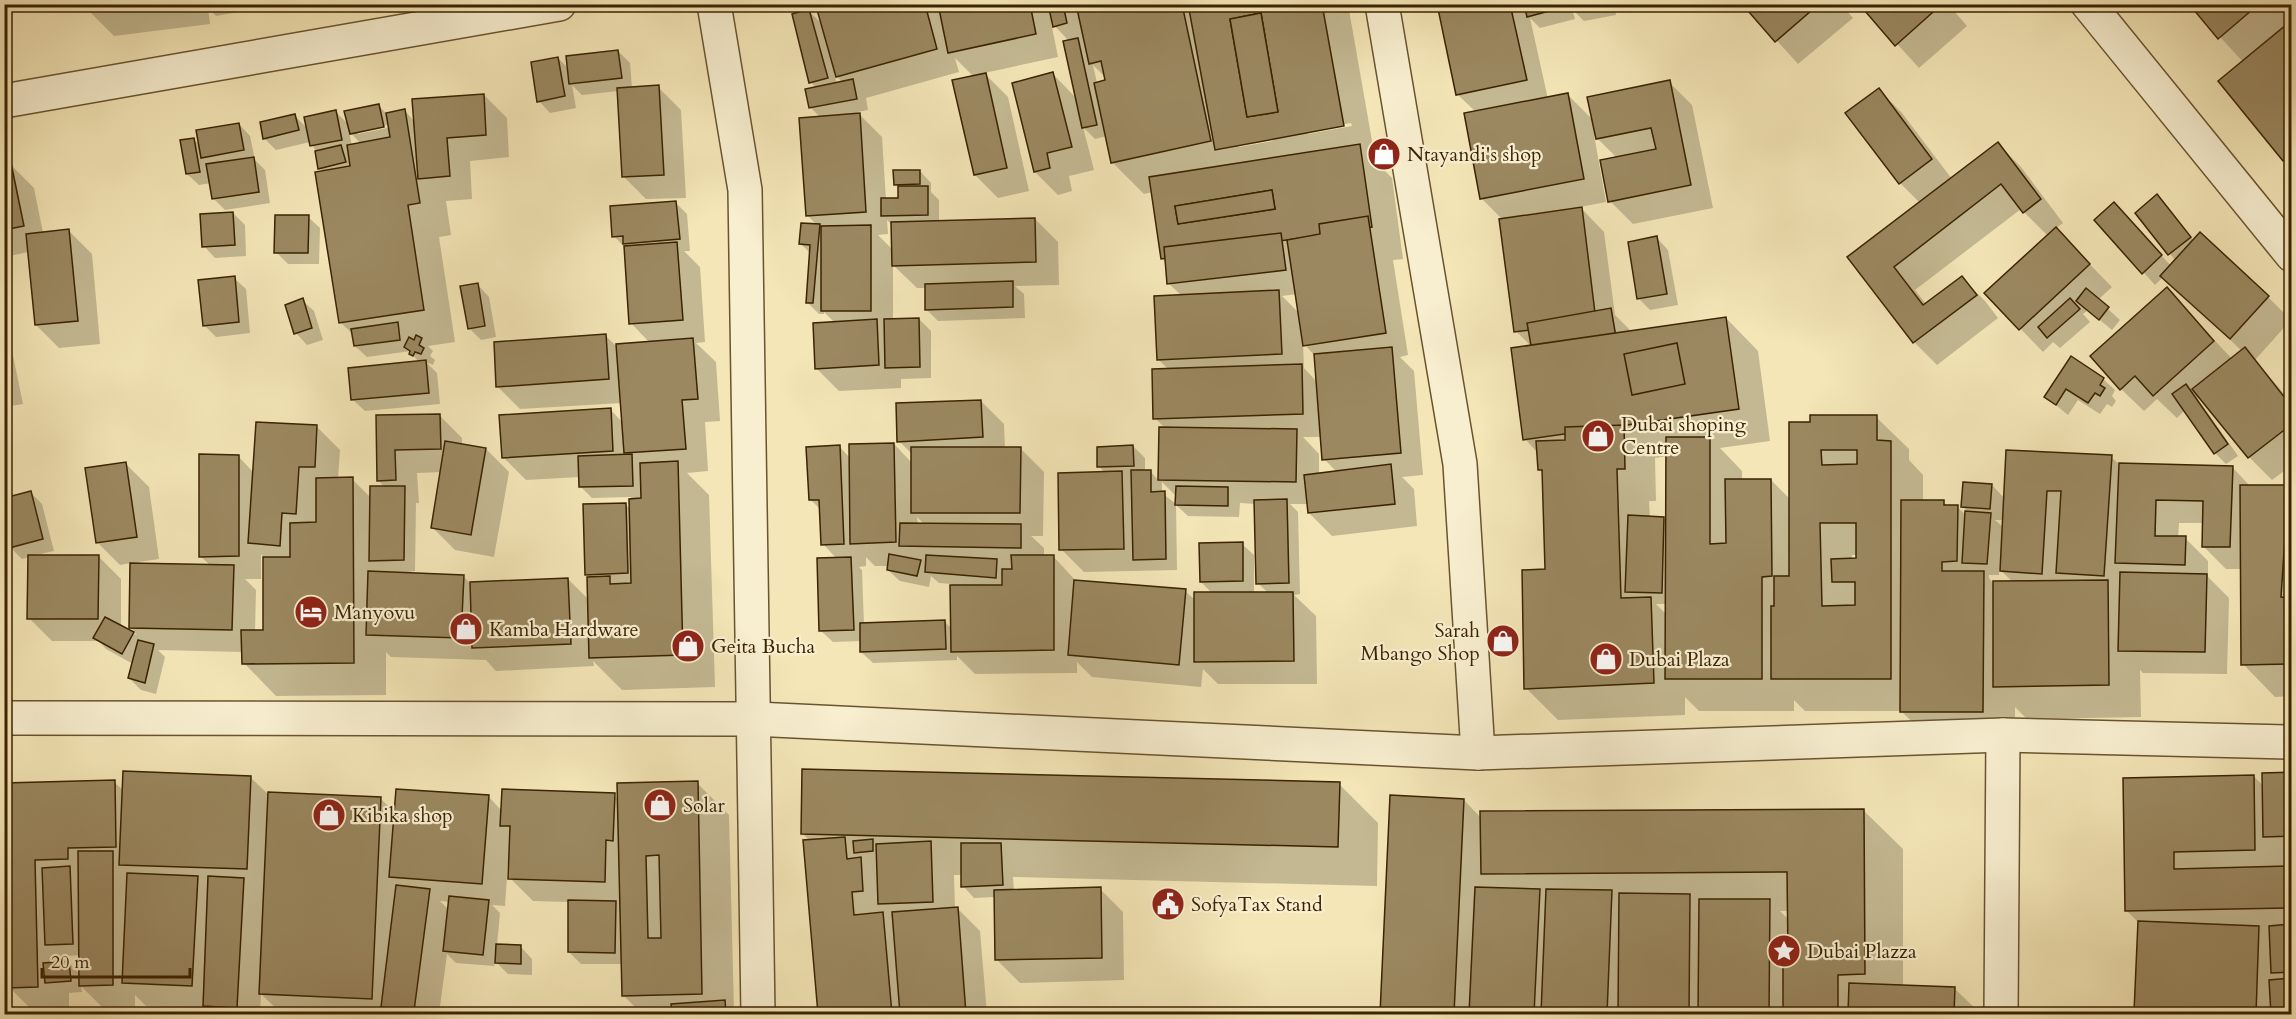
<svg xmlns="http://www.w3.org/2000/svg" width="2296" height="1019" font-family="Cardo,serif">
<rect width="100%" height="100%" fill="#f4e6b7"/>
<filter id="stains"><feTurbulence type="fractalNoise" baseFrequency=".00333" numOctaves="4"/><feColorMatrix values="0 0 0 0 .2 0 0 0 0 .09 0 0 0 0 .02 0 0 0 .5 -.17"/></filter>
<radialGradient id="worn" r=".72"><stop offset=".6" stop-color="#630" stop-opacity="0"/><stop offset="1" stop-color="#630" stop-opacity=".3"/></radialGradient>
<g fill="#0003" fill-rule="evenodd">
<path d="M82,4H283L216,16L208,8L210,24L114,36Z"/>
<path d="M827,4H1047L1048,9H1051L1050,4H1348L1375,158H1372L1392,178L1403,259L1393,260L1408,355L1400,357L1414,371L1423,475L1402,477L1414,489L1417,526L1332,536L1309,513L1308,504H1290L1298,512L1300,594L1294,595L1316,616L1317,684H1218L1203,669L1201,687L1092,677L1077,662V673L975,674L957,656V660L873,663L861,652V641L833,642L821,631L837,559L823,544L821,510L810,499L839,446L850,458L894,444L913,464V455L899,441L981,401L1004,424L1005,449H1021L1044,472L1043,536H1031L1044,548V556H1053L1076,581L1185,591L1195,600L1213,594L1201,582L1242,544L1254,555V593H1268L1258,583L1256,504L1240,503L1239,517L1188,516L1176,505L1177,497L1162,482V493L1176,504L1177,570L1084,572L1061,549L1105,473L1099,466L1133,446L1145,458V471H1150L1159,481L1160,429H1166L1155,418L1169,370L1158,359L1182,296L1168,283L1167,263L1162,259L1152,192L1144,194L1112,162L1107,136L1095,139L1083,127L1094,170L1069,176L1072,191L1058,195L1035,172L1053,74L1077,99L1070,42L1051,22L1058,57L984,73L1008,97L1029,191L998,198L975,175L974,77L955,58L959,72L866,98L868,110L857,112L882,137L886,200H900V189L895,184L920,171L931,183V192L939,200V222L1035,219L1058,242L1059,285L1015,286L1024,294L1025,318L938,321L927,310L926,288H917L893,265V320L919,319L931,331V378L901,379V388L839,391L816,368L835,323L824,312V314H819L807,302L811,254L801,244L818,226L807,215L820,117L810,107L816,88L811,82L809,11L823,25ZM1093,65L1107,79V81L1097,83ZM834,73L843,83L837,84ZM1351,123L1352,126L1308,134V131ZM1270,138L1273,141L1239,147V144ZM887,220L893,226V250L878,235L888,234ZM1296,294L1299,313L1282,296ZM1303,343L1315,356L1317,382L1304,368ZM1303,437H1322L1324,459L1337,472L1319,474V454ZM917,517L924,524H918ZM866,557L875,566H889L888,570L900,581L929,587L931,576L939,583L952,584V629L945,622L864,625L862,570L859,567L866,566Z"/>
<path d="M1438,4H1614L1616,15L1584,21L1572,9L1575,19L1540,28L1530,18L1548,99L1568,95L1594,121L1669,82L1692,105L1713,208L1633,224L1610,201L1617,158L1594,135L1606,202L1580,207L1604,232L1615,315L1632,332L1726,318L1758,351L1770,441L1720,448L1742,471V481L1771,480L1791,500L1811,423L1876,417L1909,449V460L1923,475V501L1943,502L1949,507H1957L1967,516V511L1963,507L1992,485L2005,499L2111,457L2119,464L2233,468L2251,487L2292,486V696L2275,697L2243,664L2242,569H2226L2203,546L2204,523H2179L2178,538H2185L2208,561V577L2229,598L2227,674L2143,673L2140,670L2141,717L2027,719L2015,707V743H1934L1901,711H1805L1794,700V711H1699L1685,697V715L1558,720L1526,688L1546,570L1544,474L1539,469L1538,453L1525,439L1531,346L1516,331L1503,220L1481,198L1476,112L1458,95ZM1668,456L1667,522L1664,519L1650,518L1649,501H1656L1655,458ZM1995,520H2004V528ZM1852,555H1857V559L1852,560ZM1999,569L2013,582L1993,583L1989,578V575H1999ZM1656,604H1667V615Z"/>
<path d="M1744,4H1841L1853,18L1798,64Z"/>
<path d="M1861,4H1948L1967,26L1919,68Z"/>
<path d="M2190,4H2292V166L2285,160L2243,62Z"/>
<path d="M618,51L630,63L632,88L658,87L681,110L686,198L646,199L623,176L618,91L582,95L572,85L576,108L550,113L539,101L558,58L569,69Z"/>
<path d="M1879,90L1902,113L1952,179L1998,144L2021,167L2063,223L2055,229L2112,287L2098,300L2120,320L2112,330L2088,310L2083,314L2090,322L2060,348L2053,342L2043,352L1986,293L2048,236L2021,209L1915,290L1926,304L1962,278L1985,301L1998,318L1937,365L1914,342L1850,257L1920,203L1900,183L1847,113Z"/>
<path d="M484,95L507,118L509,157L470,161L472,199L446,201L451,235L439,237L455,342L428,346L433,351L430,356L435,360L433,365L426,362L437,373L440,404L365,411L353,400L419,362L411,353V351L367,357L355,346L354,335L341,323L323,172L319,168L316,151L310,142L276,150L264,138L295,116L308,129L335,111L349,125L378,105L387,114L405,111L415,122ZM391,124L392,127L358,134V131ZM349,131L361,144L352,146Z"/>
<path d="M239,124L250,136L255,160L265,170L270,203L225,210L213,198L211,183L199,185L187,174L194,139L200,146Z"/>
<path d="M11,165L34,188L43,233L69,231L92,254L100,344L59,348L36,325L29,252L4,257V166Z"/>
<path d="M2157,196L2194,241L2268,297L2291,320L2255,360L2292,403V465L2272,480L2249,457L2200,397L2198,399L2238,456L2226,464L2215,453L2185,410L2177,418L2157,399L2144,411L2121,389L2167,289L2232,359L2242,351L2163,277L2155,285L2096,220L2126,216L2171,266L2176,261L2137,213Z"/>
<path d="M676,203L687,214L690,251H684L700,267L705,342L696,343L716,362L720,421L705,422L708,471L687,473L709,495L715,687L622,690L593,661L594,666L496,671L486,660L391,657L386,652V695L276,696L244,663L243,652L158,650L165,657L156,694L141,690L129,678L133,664L106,649L99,641H52L29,618V557L22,559L10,547L30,492L42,504L54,551L36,555L98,556L121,579V626L137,635L130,627L131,563L120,565L97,542L126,464L149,487L159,559L132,563L211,566L200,556L238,456L254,473L317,427L340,450L338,479H352L371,498L385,488L379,481L377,417L439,415L462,438V445L486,449L509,472L494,557L455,550L432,527L442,472L417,473L419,503H416L415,571L408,572V574L463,576L470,583L568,579L589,600L588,576L586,574L625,504L631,510V497L592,498L580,486V477L526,480L503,457L610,409L623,423L622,403L520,409L497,386L606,336L618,348L650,343L631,323L625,248L614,236ZM261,554L264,558V631H255L256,590L245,579H261Z"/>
<path d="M233,213L245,225L246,256L215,258L204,246Z"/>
<path d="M308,217L320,228L319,264H288L276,252Z"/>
<path d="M1657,238L1668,250L1678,305L1650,310L1638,298Z"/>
<path d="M234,278L246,289L250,333L216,337L204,325Z"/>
<path d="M478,285L489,297L496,337L481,340L469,328Z"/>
<path d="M302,300L314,311L323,340L307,345L296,333Z"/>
<path d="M4,312L23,404L4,407Z"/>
<path d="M2071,358L2103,379L2115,390L2112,396L2116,401L2112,407L2107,404L2100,414L2078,400L2068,415L2046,397Z"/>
<path d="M2292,773V859H2286L2287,868H2292V1014H2138L2136,1012L2139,923L2127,911L2124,780L2253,776L2264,786Z"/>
<path d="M250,777L270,796L380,798L396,814L488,796L502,811L614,795L619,800L697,783L729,815L734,1011L737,1014H642L623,995V964H581L569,952L570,902L533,901L510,878L511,862H508L505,906L492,905L500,913L497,945L521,947L532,959V975L508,974L495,961L494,966L456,963L447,954L439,1014H282L261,994L260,1014H213L207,1008L146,1006L135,995V1008H103L81,986L82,992L69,993V1014H36L9,987L8,973L4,974V958L8,966L7,871H4V798L114,782L124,791ZM440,901L450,902L449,910ZM80,955V974L68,962V956Z"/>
<path d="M1339,784L1378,823L1377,886L1013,877L1014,891L1100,889L1123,912L1124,980L1020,983L997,960L995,897L974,898L963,886V875H954L955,909L957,908L980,931L987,1014H819L805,842L810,841L802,833Z"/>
<path d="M1392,797L1464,800L1482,819L1863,810L1903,849V986L1954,988L1981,1014H1381ZM1780,911H1789V920Z"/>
</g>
<g fill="#9b8860" stroke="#3b2302" stroke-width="1.5" fill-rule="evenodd">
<path d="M822,4H925L937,49L836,77L816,6Z"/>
<path d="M938,4H1030L1036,34L948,53Z"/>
<path d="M1048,4H1063L1067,23L1053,27Z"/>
<path d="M1076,4H1182L1211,141L1111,163L1094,83L1105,80L1101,61L1089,64Z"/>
<path d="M1188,4H1322L1344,126L1215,150ZM1261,13L1278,112L1247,117L1230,19Z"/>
<path d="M1437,4H1510L1527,80L1456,95Z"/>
<path d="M1524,4H1563L1564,7L1527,17Z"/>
<path d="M1570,4H1600L1571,10Z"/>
<path d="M1742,4H1819L1775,42Z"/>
<path d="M1859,4H1942L1895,46Z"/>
<path d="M2189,4H2259L2218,39Z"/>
<path d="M809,9L828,78L809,83L792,14Z"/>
<path d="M1261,13L1278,112L1247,117L1230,19Z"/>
<path d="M2292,20V154L2283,161L2218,81Z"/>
<path d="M1078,38L1097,125L1082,128L1063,41Z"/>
<path d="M618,50L622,78L569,84L566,56Z"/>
<path d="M558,57L565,96L537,102L531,62Z"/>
<path d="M1053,72L1072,147L1047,153L1050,168L1034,172L1012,83Z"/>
<path d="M986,73L1007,168L974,175L952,80Z"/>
<path d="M853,79L857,99L809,108L805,89Z"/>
<path d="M1670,80L1691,185L1608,202L1600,160L1656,149L1651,128L1596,139L1587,97Z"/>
<path d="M659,85L664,175L622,177L617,88Z"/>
<path d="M1879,88L1932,159L1899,184L1845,113Z"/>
<path d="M1568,93L1584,179L1480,199L1464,113Z"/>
<path d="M484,94L486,135L447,138L450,176L418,179L412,99Z"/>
<path d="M379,104L384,127L350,134L344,111Z"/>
<path d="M405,109L420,203L408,205L424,310L339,323L315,172L350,166L347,145L390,137L386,113Z"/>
<path d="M336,110L342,140L310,146L304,117Z"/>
<path d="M860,113L866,212L806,216L799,118Z"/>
<path d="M295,114L299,130L263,139L260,122Z"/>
<path d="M239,123L244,150L201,158L196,130Z"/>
<path d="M194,138L200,172L186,174L180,140Z"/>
<path d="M1998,142L2041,199L2023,213L2001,184L1894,267L1923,305L1962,276L1977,295L1913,343L1847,257Z"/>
<path d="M1360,144L1372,227L1161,259L1149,177ZM1272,190L1275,209L1178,224L1175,206Z"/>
<path d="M341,145L346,162L318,169L315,151Z"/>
<path d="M254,157L259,192L212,199L206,164Z"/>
<path d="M11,163L24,226L4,230V165Z"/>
<path d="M893,170H920V184L894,185Z"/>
<path d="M898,186H928V215L881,216V198H898Z"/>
<path d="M1272,190L1275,209L1178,224L1175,206Z"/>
<path d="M2157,194L2191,237L2168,255L2135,213Z"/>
<path d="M676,201L680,239L623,244V236L612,237L610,206Z"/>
<path d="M2114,202L2162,255L2142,274L2094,220Z"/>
<path d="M1582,207L1596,321L1514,332L1499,219Z"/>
<path d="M233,212L235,245L202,247L200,214Z"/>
<path d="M275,215H309L308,253H274Z"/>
<path d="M1368,216L1386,333L1303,346L1287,240L1320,234L1319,224Z"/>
<path d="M1035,218L1036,262L892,266L891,222Z"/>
<path d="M801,223L820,224L813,303H806L810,245L799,244Z"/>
<path d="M871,225V311H821V226Z"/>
<path d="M2056,227L2090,264L2019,330L1984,293Z"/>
<path d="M69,229L78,321L35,325L26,234Z"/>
<path d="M2200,232L2269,296L2230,339L2160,276Z"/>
<path d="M1281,233L1286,270L1167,284L1164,247Z"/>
<path d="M1657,236L1667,294L1637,299L1628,242Z"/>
<path d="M677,242L683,320L629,324L624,246Z"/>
<path d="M235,276L239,322L203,326L198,280Z"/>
<path d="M1013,281V307L925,310V284Z"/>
<path d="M478,283L485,326L468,329L460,286Z"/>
<path d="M2167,287L2214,341L2153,396L2135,376L2120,390L2090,356Z"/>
<path d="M2086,288L2109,307L2099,320L2076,301Z"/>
<path d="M1279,290L1282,354L1157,360L1154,296Z"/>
<path d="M303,298L312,328L294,334L285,305Z"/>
<path d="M2070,298L2080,309L2047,338L2038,327Z"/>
<path d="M1611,308L1629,413L1546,429L1527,323Z"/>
<path d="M1726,317L1739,409L1523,440L1511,348Z"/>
<path d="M919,318L920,367L885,368L884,319Z"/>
<path d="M877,319L879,365L815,369L813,323Z"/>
<path d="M398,322L400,340L354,346L351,329Z"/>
<path d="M606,334L609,379L496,387L494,342Z"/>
<path d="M416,335L422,338L419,345L424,348L421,354L415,352L413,356L409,354L410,351L404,347L409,337L414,340Z"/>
<path d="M693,338L698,399L682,400L686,449L624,453L616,344Z"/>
<path d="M1677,343L1685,384L1632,395L1624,354Z"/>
<path d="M1392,347L1401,453L1322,460L1314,354Z"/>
<path d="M2245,347L2292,407V424L2248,458L2192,389Z"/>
<path d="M2071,356L2104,378L2100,385L2105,388L2100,396L2095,393L2088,403L2066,389L2056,405L2044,397Z"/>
<path d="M426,360L429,393L351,400L348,368Z"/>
<path d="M1302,364L1303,414L1153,419L1152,369Z"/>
<path d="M2186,384L2228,444L2214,454L2172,394Z"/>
<path d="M981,400L983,437L897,442L896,403Z"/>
<path d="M611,408L613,451L502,458L499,415Z"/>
<path d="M440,414L441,449L395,450L396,480L377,481L376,415Z"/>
<path d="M1810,415H1877V440L1891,441V679H1771V606H1774V576H1789V422H1810ZM1821,450H1857V464L1822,465ZM1820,523H1856V558L1831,559L1832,582H1855V605L1822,606Z"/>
<path d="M256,422L317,425L315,467H299L296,514L282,513L280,546L248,543Z"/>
<path d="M1624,425L1625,469H1617L1621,598L1651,597L1654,683L1524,689L1522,570L1545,569L1542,470H1538L1536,441L1565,440V427Z"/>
<path d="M1159,427L1297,429L1296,482L1158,480Z"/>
<path d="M1666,437H1710V544L1726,543L1725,479H1771L1772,576L1762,577V679H1665Z"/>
<path d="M445,441L486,448L471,535L431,528Z"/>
<path d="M894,443L896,542L850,544L849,444Z"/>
<path d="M840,445L844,544L821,545L819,500H809L806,447Z"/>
<path d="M1133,445L1134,466L1097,467V447Z"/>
<path d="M911,447H1021L1020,513H911Z"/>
<path d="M2006,450L2112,455L2104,576L2056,573L2061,491H2047L2042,574L2000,571Z"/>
<path d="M199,454L239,455V556L199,557Z"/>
<path d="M632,454L633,486L579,487L578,456Z"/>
<path d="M678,461L683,655L589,658L587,577L610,576V584L631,583L629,499L641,498L640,463Z"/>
<path d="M126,462L137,537L96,543L85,468Z"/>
<path d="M2119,463L2233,466L2230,547H2202L2203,501L2156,500L2155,536H2186L2185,565L2115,563Z"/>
<path d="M1391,464L1395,504L1308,513L1304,475Z"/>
<path d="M1131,470H1151V492L1165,491L1166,559L1133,560Z"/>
<path d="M1122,471L1124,549L1059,550L1058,473Z"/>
<path d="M353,477L354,663L242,664L241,630H263V557H290V523L316,522V478Z"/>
<path d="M1963,482L1992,484L1990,509L1961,507Z"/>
<path d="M2240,485H2292V522H2286L2281,597L2292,598V664L2241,665Z"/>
<path d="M370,486H405L404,560L369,561Z"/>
<path d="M1176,486L1228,487V506L1175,505Z"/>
<path d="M31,491L43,539L9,548L4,530V498Z"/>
<path d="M1287,499L1289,583L1256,584L1254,500Z"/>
<path d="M1901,500H1944V505H1958L1957,561L1942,562V571H1984L1983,712H1900Z"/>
<path d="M626,503L628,573L585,575L583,504Z"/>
<path d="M1965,511L1991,513L1987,564L1962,563Z"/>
<path d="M1628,515L1664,517L1662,593L1625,592Z"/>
<path d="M900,523L1021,524V548L899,546Z"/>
<path d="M1243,542V581L1200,582L1199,543Z"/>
<path d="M889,554L921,560L917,576L887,570Z"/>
<path d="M28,555H99L98,619H27Z"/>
<path d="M926,555L997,559L996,578L925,572Z"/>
<path d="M1011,555H1054V650L951,652L950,585H1002V569H1012Z"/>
<path d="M851,557L854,630L819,631L817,558Z"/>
<path d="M130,563L234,565L232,630L129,628Z"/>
<path d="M368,571L464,575L461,638L366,635Z"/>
<path d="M2120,572L2207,574L2205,652L2118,651Z"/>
<path d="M568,578L571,644L472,648L470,582Z"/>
<path d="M1074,580L1186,589L1179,665L1068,655Z"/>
<path d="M2108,580L2109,685L1993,687V581Z"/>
<path d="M1194,592H1293L1294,661L1194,662Z"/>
<path d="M105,617L134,632L122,654L93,638Z"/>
<path d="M945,620L946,649L860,652V623Z"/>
<path d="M138,640L154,644L145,683L128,678Z"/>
<path d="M802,769L1340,782L1338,847L801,834Z"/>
<path d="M123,771L251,776L247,869L119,865Z"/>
<path d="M2292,772V836L2263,837L2262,773Z"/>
<path d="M2254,775L2255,850L2174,852V869L2292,866V908L2125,911L2123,778Z"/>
<path d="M115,780L116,847L68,848V859L35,860L38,987L7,988L4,783Z"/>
<path d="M698,781L702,994L622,996L617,783ZM659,855L661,938H648L646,856Z"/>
<path d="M396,789L489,795L482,884L389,877Z"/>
<path d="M502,789L615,793L613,841L606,840L605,882L508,879L510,826H500Z"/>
<path d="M268,792L381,797L372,999L259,994Z"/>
<path d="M1390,795L1464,799L1454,1014H1380Z"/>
<path d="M1864,809L1865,974L1838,975V1014H1783V956L1788,955L1787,872L1481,874L1480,811Z"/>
<path d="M845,837L847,859L861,857L863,891L852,892L854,915L883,912L892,1014H818L803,840Z"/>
<path d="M873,839V851L854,853L853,841Z"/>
<path d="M931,841L933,902L878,904L876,844Z"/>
<path d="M961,843H1001L1003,885L961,887Z"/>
<path d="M78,851H113V985L79,986Z"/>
<path d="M70,866L73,944L45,945L42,868Z"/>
<path d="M127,873L198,876L192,986L122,983Z"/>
<path d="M208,876L244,878L237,1008L203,1006Z"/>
<path d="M396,885L430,889L414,1011L381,1007Z"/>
<path d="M1101,887L1102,958L995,960L994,890Z"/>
<path d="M1475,887L1540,889L1534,1014H1469Z"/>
<path d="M1546,889L1612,890L1607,1014H1541Z"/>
<path d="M1619,893L1690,894L1689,1014H1618Z"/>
<path d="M449,896L489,900L483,955L443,951Z"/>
<path d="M1699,899H1770L1769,1014H1698Z"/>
<path d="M568,900L616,901L615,953L568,952Z"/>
<path d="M958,907L966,1014H900L892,912Z"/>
<path d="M2138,921L2259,926L2256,1014L2134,1012Z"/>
<path d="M2292,924V972L2271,973L2269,926Z"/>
<path d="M496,944L521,945V964L495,963Z"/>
<path d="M69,961L71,981L45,983L43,963Z"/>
<path d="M2292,978V1014H2271L2269,980Z"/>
<path d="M1849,983L1955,987L1954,1014H1848Z"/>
<path d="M725,1000L726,1014H672L671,1004Z"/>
<path d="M289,1009L395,1014H289Z"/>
<rect x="595" y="1012" width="15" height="2"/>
</g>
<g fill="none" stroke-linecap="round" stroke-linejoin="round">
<g stroke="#69542f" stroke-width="36">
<g id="minor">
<path d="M714,4L745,190L758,1014"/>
<path d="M1382,4L1460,464L1478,753"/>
<path d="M2088,4L2292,255"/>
<path d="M4,101L559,4"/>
<path d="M4,718L754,719L1478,753L2003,735L2292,742"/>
<path d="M2001,1014L2003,735"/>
</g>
</g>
<use href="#minor" stroke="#f8efd0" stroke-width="33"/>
</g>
<defs>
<g id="shop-disc" transform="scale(1.725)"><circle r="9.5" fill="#8f2418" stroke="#f8efd0"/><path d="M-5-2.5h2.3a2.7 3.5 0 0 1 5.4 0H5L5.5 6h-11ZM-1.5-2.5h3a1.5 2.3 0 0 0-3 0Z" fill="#fff"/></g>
<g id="hotel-disc" transform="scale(1.725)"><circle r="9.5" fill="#8f2418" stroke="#f8efd0"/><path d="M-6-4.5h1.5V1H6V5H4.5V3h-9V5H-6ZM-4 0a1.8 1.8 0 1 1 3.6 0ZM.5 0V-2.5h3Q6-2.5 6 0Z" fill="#fff"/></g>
<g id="civic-disc" transform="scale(1.725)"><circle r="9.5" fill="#8f2418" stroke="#f8efd0"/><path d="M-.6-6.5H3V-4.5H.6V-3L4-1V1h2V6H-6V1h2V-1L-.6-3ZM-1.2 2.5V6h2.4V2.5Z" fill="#fff"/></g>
<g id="sight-disc" transform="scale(1.725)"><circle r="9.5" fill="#8f2418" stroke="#f8efd0"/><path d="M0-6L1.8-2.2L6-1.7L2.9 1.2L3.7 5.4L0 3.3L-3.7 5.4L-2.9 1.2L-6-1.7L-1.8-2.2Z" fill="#fff"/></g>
</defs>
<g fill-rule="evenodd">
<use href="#shop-disc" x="1384" y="154"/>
<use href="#shop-disc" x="1598" y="436"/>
<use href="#hotel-disc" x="311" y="612"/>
<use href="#shop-disc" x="466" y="629"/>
<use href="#shop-disc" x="1503" y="641"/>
<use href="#shop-disc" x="688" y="646"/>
<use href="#shop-disc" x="1606" y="659"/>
<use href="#shop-disc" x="660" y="805"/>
<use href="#shop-disc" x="329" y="815"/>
<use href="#civic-disc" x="1168" y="904"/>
<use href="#sight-disc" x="1784" y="951"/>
</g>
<g text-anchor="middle" stroke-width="4.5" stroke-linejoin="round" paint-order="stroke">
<g font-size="20" fill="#3b2302" stroke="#f8efd0" text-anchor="start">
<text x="1407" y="161">Ntayandi's shop</text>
<text x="1621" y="431">Dubai shoping<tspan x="1621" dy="23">Centre</tspan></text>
<text x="334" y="619">Manyovu</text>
<text x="489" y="636">Kamba Hardware</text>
<text x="1480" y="637" text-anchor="end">Sarah<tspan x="1480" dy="23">Mbango Shop</tspan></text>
<text x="711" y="653">Geita Bucha</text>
<text x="1629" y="666">Dubai Plaza</text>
<text x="683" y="812">Solar</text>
<text x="352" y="822">Kibika shop</text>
<text x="1191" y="911">SofyaTax Stand</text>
<text x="1807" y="958">Dubai Plazza</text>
</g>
</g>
<rect width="2296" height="1019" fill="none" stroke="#f4e6b7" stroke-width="24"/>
<rect x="6" y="6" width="2284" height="1007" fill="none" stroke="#3b2302" stroke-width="3"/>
<rect x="12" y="12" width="2272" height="995" fill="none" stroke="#3b2302" stroke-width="1.5"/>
<path d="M42 968v9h148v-9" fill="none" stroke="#3b2302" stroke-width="3"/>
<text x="51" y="968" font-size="18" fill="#3b2302" stroke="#f8efd0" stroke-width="4.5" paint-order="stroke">20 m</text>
<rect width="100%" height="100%" filter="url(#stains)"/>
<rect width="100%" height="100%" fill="url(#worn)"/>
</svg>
